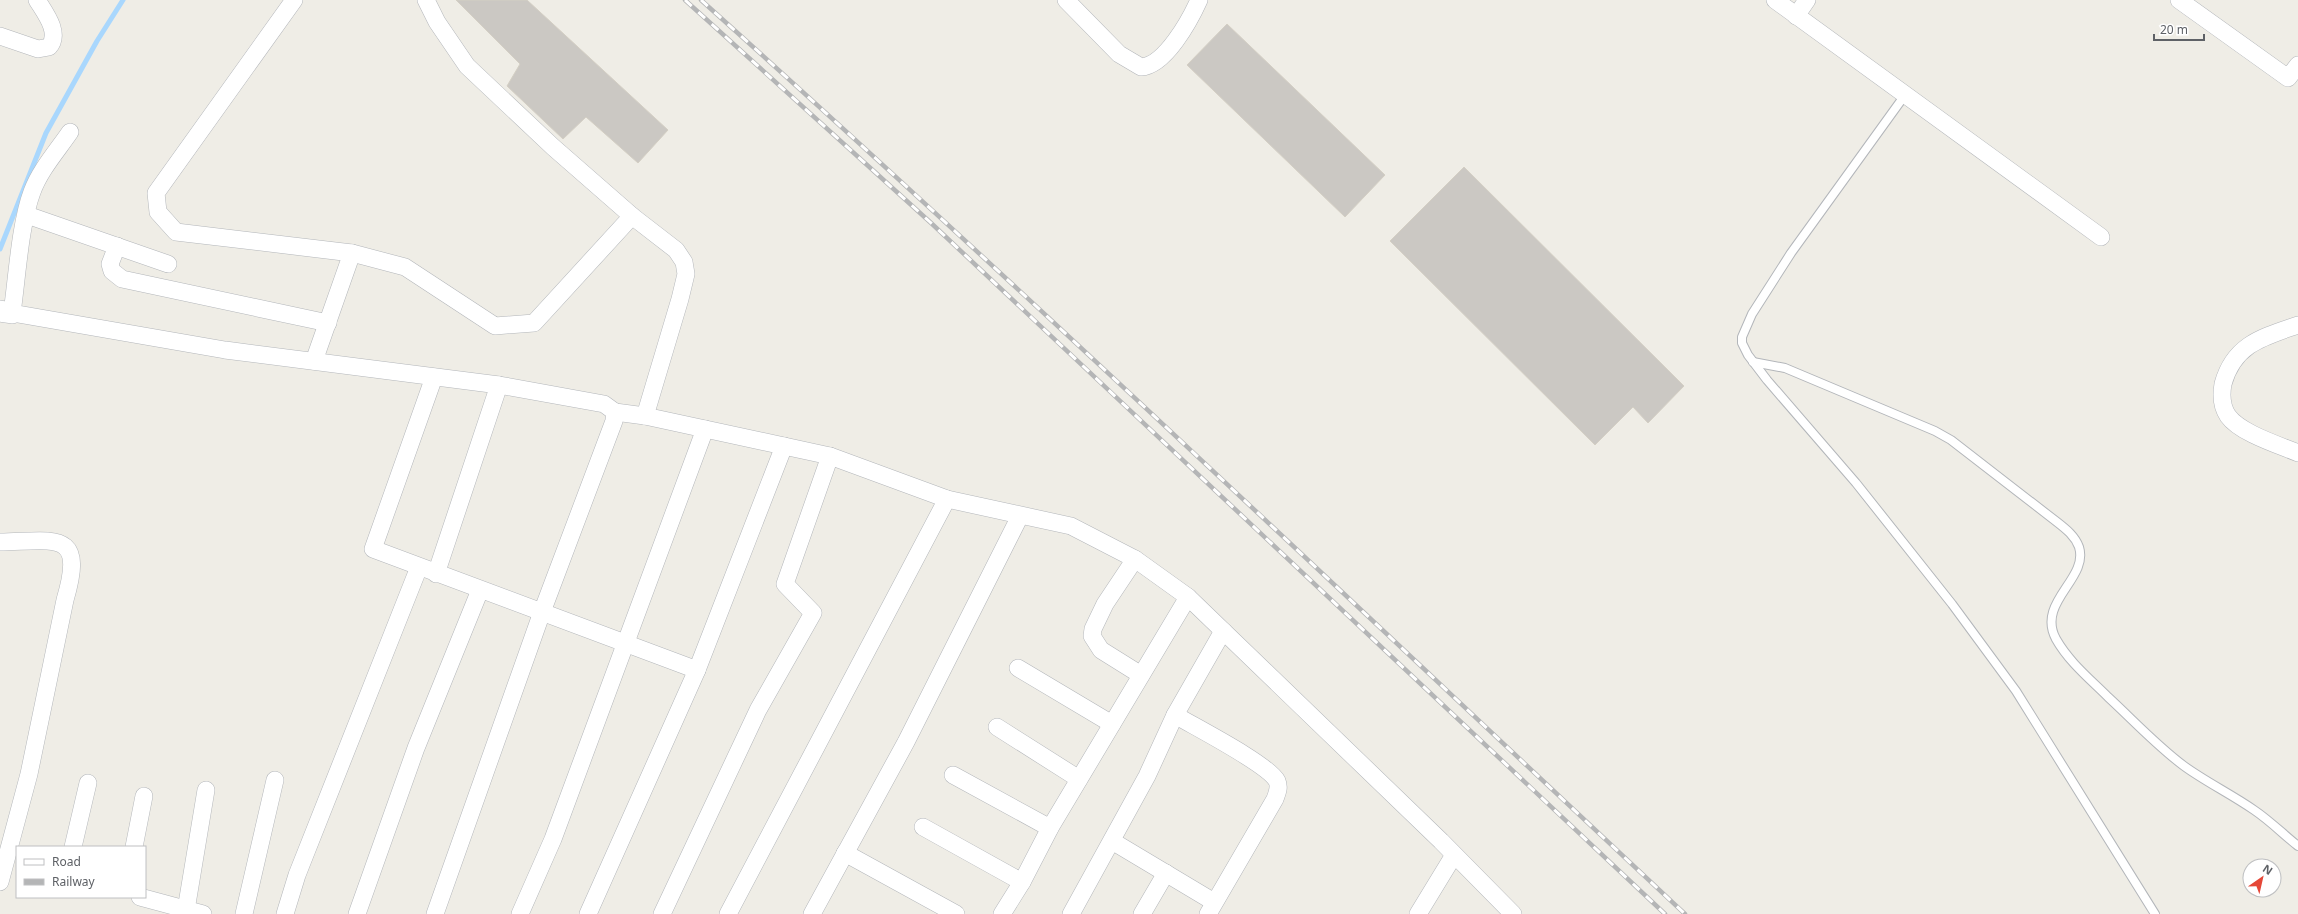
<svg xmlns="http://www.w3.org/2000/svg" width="2298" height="914" font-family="'Noto Sans',sans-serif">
<rect width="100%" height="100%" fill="#efede6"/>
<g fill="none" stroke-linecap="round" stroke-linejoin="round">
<path stroke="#a9d7fd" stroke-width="5" d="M0,249L46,133L97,41L123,0"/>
</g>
<g fill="#cbc8c3" stroke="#d4cfc4">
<path d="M456,0H527L668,130L638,163L586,117L563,139L507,86L520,64Z"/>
<path d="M1227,24L1385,175L1345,217L1187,65Z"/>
<path d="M1464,167L1684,386L1648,423L1633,407L1595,445L1390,241Z"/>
</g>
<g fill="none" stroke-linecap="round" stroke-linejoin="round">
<g stroke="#b3b6ba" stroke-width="10">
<g id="service">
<path d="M1905,95L1791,253L1752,314L1742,337V343L1748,355L1767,380L1856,483L1952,604L2016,691L2155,914"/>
<path d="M1753,362L1785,368L1935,431L1951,440L2057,522C2066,529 2075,536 2079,547C2089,579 2036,602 2056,639C2069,662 2090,679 2108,697C2133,720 2157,746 2184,766C2206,782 2231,794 2254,810C2269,820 2283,834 2298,846"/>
</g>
</g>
<g stroke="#b3b6ba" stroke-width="18">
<g id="minor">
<path d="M294,0L156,193L158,212L176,232L352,253L405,267L495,326L534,323L632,216"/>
<path d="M426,0L437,22L467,66L553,147L632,216L676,250L684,262L686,274L680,299L645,416"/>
<path d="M1066,0L1119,54L1141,67C1165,66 1190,20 1199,0"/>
<path d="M1775,0L2101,237"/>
<path d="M2179,0L2288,78L2298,65"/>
<path d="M1796,16L1807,0"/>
<path d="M0,36L38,49L49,47C61,33 45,13 37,0"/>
<path d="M70,132C57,151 40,170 32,192C20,224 17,278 12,313L225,350L499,385L604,404L615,412L614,421L542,612L435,914"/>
<path d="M27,215L168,264"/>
<path d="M117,246L110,264L112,271L122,279L328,323"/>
<path d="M2298,325C2263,337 2234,344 2223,384C2221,395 2222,407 2228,416C2240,433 2279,445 2298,453"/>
<path d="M314,361L352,253"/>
<path d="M434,377L373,549L697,670"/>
<path d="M615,412L645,416L830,456L947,499L1071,526L1135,559L1188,597L1441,841L1513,914"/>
<path d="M0,542C55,541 86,529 65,600L29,774L0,882"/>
<path d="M1135,559L1105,604L1093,629L1092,636L1101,650L1141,675"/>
<path d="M436,574L499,385"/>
<path d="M1018,668L1112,724"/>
<path d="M1175,715C1195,727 1268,764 1277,781C1280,788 1277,793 1275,799L1208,914"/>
<path d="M997,727L1079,779"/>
<path d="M953,775L1050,828"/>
<path d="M923,827L1022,882"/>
<path d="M1112,841L1214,902"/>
<path d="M73,847L88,783"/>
<path d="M134,847L144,796"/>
<path d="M845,853L956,914"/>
<path d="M140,897L203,914"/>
<path d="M186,910L206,790"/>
<path d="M244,914L275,780"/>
<path d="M285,914L297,875L419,567"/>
<path d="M357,914L416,748L480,590"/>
<path d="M520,914L553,839L705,429"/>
<path d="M588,914L697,670L784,446"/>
<path d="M662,914L758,710L813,613L785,584L830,456"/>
<path d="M728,914L947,499"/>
<path d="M812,914L906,742L1020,516"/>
<path d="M1002,914L1022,882L1050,828L1188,597"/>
<path d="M1071,914L1147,776L1175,715L1223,631"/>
<path d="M1142,914L1166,873"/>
<path d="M1418,914L1454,855"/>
</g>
</g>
<g stroke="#b3b6ba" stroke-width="22">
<path id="tertiary" d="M0,311L12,313"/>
</g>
<use href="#service" stroke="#fff" stroke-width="8"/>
<use href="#minor" stroke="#fff" stroke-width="17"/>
<use href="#tertiary" stroke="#fff" stroke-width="21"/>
<g stroke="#b4b5b6" stroke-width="4.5">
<g id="rail">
<path d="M685,0L930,222L1665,914"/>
<path d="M701,0C1034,299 1358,608 1685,914"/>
</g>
</g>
<use href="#rail" stroke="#fff" stroke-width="3" stroke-dasharray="9" stroke-linecap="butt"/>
</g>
<rect x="16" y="846" width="130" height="52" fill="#ffffff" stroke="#bfc0c2"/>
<rect x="24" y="859" width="20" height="6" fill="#ffffff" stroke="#bfc0c2"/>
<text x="52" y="866" font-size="12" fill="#5e6166">Road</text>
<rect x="24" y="879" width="20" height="6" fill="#b4b5b6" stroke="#bfc0c2"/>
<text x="52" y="886" font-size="12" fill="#5e6166">Railway</text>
<g transform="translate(2262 878) rotate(34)"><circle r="19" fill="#ffffff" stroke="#bfc0c2"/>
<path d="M0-3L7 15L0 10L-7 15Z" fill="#e54737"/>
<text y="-6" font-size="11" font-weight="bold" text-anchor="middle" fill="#5e6166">N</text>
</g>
<path d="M2154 34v6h50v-6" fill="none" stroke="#5e6166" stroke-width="2"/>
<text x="2160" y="34" font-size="12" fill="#5e6166" stroke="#ffffff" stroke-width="3" paint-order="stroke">20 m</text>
</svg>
